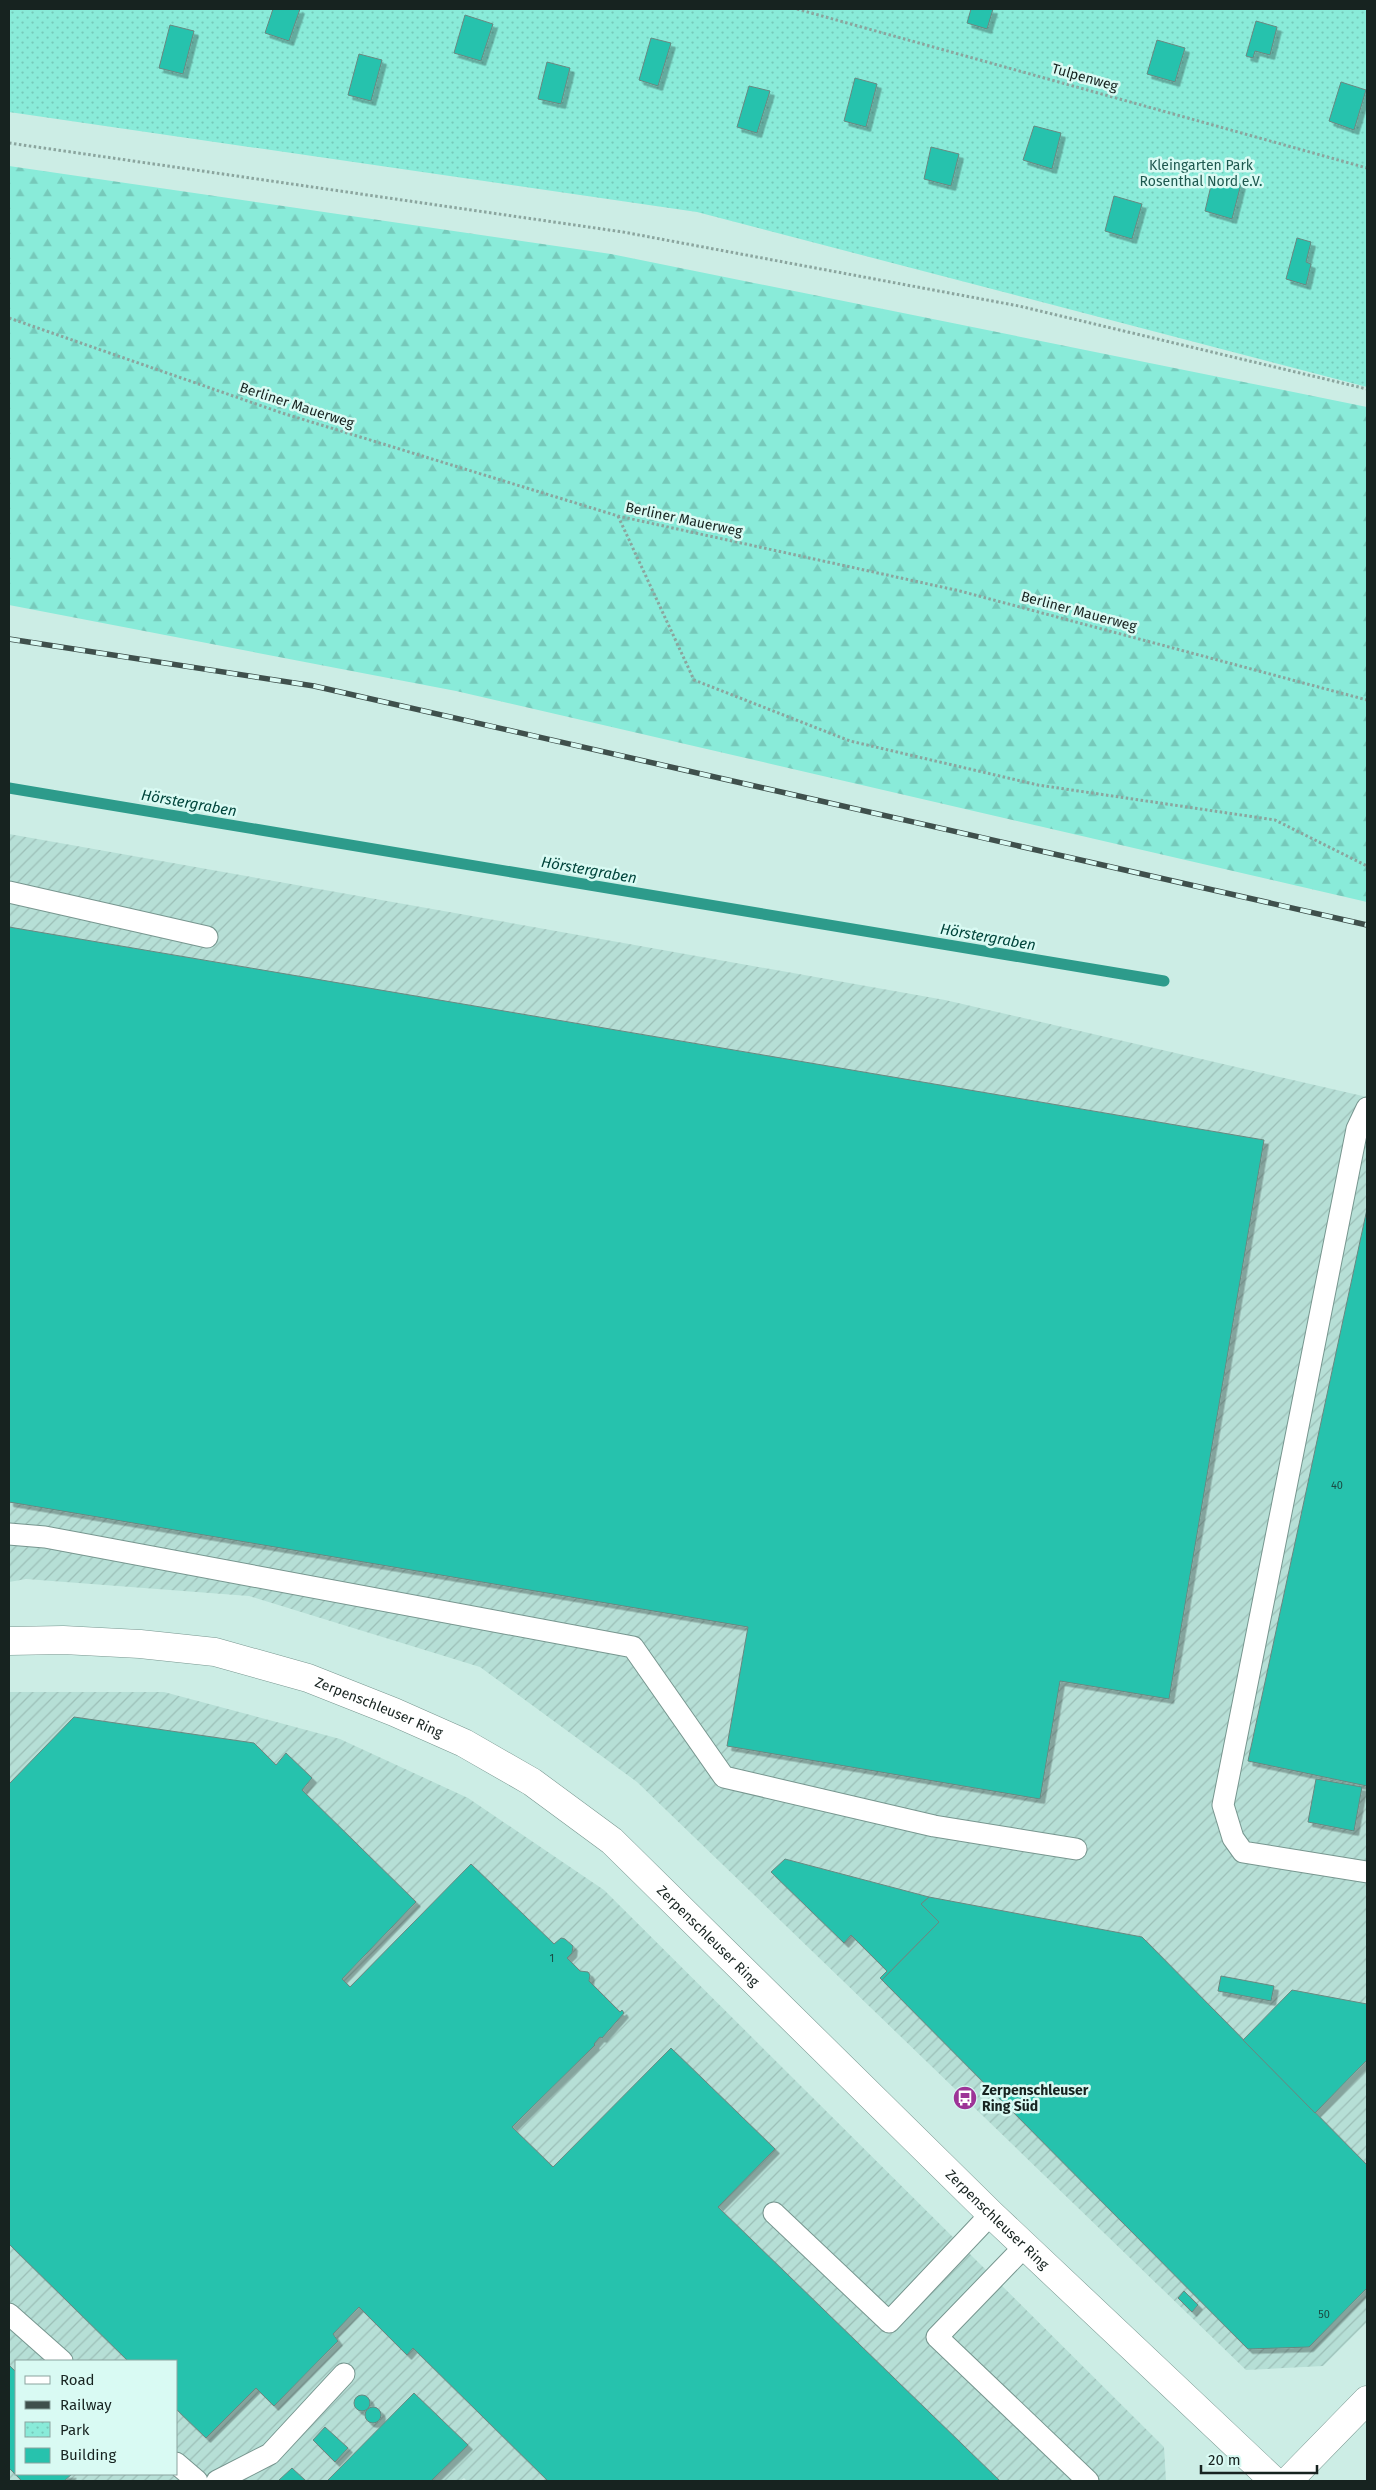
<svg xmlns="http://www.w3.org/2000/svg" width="1376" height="2490" font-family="'Fira Sans',sans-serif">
<defs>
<pattern id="industrial-furrows" width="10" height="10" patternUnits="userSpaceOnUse" patternTransform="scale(1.25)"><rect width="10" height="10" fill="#b6dfd6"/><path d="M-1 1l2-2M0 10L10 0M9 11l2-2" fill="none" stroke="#9cbfb7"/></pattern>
<pattern id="forest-firs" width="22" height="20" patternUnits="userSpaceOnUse" patternTransform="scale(1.25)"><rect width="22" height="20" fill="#89ebd9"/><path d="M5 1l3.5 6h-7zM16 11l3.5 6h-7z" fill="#76c9ba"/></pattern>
<pattern id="park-dots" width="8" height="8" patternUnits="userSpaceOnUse" patternTransform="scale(1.25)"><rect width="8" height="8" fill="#89ebd9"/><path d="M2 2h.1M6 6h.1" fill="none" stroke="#76c9ba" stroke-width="1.8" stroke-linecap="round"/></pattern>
<filter id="shadow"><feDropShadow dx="4.5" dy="4.5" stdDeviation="0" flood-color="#0004"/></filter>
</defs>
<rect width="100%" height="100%" fill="#ccede5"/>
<g fill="url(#industrial-furrows)" fill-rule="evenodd">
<path d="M9,834L945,1000L1367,1097V2322L1323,2366L1246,2370L637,1782L480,1667L249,1596L26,1579L9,1582Z"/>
<path d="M9,1692H164L340,1739L468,1798L604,1890L1164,2447L1166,2481H467L464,2478L460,2481H9ZM16,2361H176V2474H16Z"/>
</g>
<path fill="url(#forest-firs)" d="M9,166L611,254L1367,407V902L456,691L9,605Z"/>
<path fill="url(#park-dots)" d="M9,9H1367V387L697,212L9,112Z"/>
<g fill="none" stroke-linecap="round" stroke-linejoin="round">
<path stroke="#2d9b8b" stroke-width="11" d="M9,788L1164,981"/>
</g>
<g fill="#27c2ad" stroke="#698881" filter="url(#shadow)">
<path d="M273,9H300L289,41L265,33Z"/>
<path d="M971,9H993L987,29L967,23Z"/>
<path d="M465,15L493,24L481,61L454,53Z"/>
<path d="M1256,21L1277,27L1270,55L1255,51L1253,58L1246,56Z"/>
<path d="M170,25L194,31L183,74L159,68Z"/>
<path d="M651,38L671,43L658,86L639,80Z"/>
<path d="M1157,40L1185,48L1175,82L1147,74Z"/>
<path d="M359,54L382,60L371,101L348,95Z"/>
<path d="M547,62L570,68L561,104L538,99Z"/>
<path d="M855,78L877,84L866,127L844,121Z"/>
<path d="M1341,82L1366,90L1354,130L1329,121Z"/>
<path d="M749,86L770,91L757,133L737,127Z"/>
<path d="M1034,126L1061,133L1052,169L1023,160Z"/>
<path d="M931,147L959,154L951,186L924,179Z"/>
<path d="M1213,177L1241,184L1232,219L1205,211Z"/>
<path d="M1114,196L1142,204L1132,239L1105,231Z"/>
<path d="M1297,238L1311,242L1306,262L1311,264L1306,285L1286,279Z"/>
<path d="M9,927L1264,1140L1169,1699L1060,1681L1040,1799L727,1746L748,1627L9,1502Z"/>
<path d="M1367,1209V1786L1248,1761Z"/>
<path d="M74,1717L254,1743L276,1765L286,1753L312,1778L302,1790L416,1902L342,1979L350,1987L471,1864L554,1944L561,1938L565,1939L573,1946L572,1953L567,1958L580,1971L588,1972L590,1975L589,1981L620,2012L622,2010L624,2013L602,2038L600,2037L594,2044L595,2045L512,2127L553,2167L671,2048L775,2149L718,2207L1000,2481H548L413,2348L407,2355L359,2307L333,2334L338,2341L274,2406L256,2388L206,2438L176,2409V2361H128L9,2244V1784Z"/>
<path d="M1316,1779L1362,1787L1354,1831L1308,1822Z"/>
<path d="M785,1859L929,1897L921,1904L939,1922L882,1980L880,1978L887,1971L851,1935L844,1943L771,1872Z"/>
<path d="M929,1897L1142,1937L1367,2165V2288L1309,2347L1248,2349L882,1980L939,1922L921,1904Z"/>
<path d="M1221,1976L1274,1986L1271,2001L1218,1991Z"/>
<path d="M1292,1990L1367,2004V2060L1315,2113L1243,2040Z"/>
<path d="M1184,2291L1198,2305L1192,2312L1178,2298Z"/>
<path d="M9,2365L16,2372V2474H72L64,2481H22L9,2468Z"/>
<path d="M414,2393L468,2445L431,2481H327Z"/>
<circle cx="362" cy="2403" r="8"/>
<circle cx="373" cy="2415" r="8"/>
<path d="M325,2427L348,2448L335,2462L313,2440Z"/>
<path d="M292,2468L306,2481H278Z"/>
</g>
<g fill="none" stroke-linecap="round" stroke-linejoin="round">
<g stroke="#77968f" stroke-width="23">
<g id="service">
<path d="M9,892L207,937"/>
<path d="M1367,1108L1357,1129L1223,1805L1233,1838L1243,1852L1367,1872"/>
<path d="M9,1534L45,1537L633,1647L724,1777L934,1826L1076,1849"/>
<path d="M774,2213L889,2322L991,2214"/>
<path d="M1025,2246L937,2337L1088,2481"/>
<path d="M9,2314L62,2361"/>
<path d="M176,2463L197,2481"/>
<path d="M217,2481L270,2454L344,2374"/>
</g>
</g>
<g stroke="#77968f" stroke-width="29">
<g id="minor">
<path id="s1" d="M9,1641L63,1640L140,1644L215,1652L308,1678L394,1712L464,1743L532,1782L612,1841L991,2214L1274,2481"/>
<path d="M1288,2481L1367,2400"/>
</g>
</g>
<g stroke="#8ba59e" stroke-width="3" stroke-dasharray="2.5 2.5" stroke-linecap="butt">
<path d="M797,9L1367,168"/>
<path d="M9,143L623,232L1019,306L1367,389"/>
<path d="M9,318L282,413L618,516L960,591L1367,700"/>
<path d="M618,516L694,680L850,741L1038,785L1275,820L1367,866"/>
</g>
<use href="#service" stroke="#fff" stroke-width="21"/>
<use href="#minor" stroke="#fff" stroke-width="28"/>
<g stroke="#3f504c" stroke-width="5.5">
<path id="rail" d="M9,639L314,686L1367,925"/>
</g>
<use href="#rail" stroke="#d9faf3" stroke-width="4" stroke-dasharray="11" stroke-linecap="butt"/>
</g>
<defs>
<g id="bus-disc" transform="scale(1.25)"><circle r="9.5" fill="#9d3497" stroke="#d9faf3"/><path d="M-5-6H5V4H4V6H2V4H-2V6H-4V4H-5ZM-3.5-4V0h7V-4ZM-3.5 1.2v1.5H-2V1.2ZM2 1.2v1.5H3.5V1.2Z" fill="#fff"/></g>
</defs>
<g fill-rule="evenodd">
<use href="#bus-disc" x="965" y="2098"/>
</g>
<g text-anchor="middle" stroke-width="5" stroke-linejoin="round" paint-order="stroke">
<g font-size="11" fill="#1b4b43">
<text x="1337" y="1489">40</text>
<text x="552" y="1962">1</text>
<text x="1324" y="2318">50</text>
</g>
<g font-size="14" fill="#172320" stroke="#d9faf3">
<text transform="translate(1085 77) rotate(16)" y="5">Tulpenweg</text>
<text transform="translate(297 405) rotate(18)" y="5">Berliner Mauerweg</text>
<text transform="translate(684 519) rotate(12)" y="5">Berliner Mauerweg</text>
<text transform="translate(1079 611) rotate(15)" y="5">Berliner Mauerweg</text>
<text dy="5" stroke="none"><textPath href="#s1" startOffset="380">Zerpenschleuser Ring</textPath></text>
<text dy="5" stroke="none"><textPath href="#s1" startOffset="785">Zerpenschleuser Ring</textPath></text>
<text dy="5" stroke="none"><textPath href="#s1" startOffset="1190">Zerpenschleuser Ring</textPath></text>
</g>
<g font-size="14" fill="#1e584f" stroke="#d9faf3">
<text x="1201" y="170">Kleingarten Park<tspan x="1201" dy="16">Rosenthal Nord e.V.</tspan></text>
</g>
<g font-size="14" font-weight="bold" fill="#172320" stroke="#d9faf3" text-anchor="start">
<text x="982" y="2095">Zerpenschleuser<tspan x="982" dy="16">Ring Süd</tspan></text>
</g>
<g font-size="15" font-style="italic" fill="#01443b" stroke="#d9faf3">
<text transform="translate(189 803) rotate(10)" y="5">Hörstergraben</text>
<text transform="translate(589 870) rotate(10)" y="5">Hörstergraben</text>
<text transform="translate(988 937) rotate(10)" y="5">Hörstergraben</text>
</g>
</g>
<rect width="1376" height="2490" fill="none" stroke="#172320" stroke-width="20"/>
<rect x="15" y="2360" width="162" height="115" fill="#d9faf3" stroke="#8ba49f"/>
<rect x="25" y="2376" width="25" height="8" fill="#ffffff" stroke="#8ba49f"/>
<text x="60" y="2385" font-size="15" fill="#172320">Road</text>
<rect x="25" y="2401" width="25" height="8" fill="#3f504c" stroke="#8ba49f"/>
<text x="60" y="2410" font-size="15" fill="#172320">Railway</text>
<rect x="25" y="2422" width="25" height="15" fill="url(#park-dots)" stroke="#8ba49f"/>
<text x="60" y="2435" font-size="15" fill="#172320">Park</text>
<rect x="25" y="2448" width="25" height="15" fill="#27c2ad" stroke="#8ba49f"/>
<text x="60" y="2460" font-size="15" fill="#172320">Building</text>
<path d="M1201 2465v8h116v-8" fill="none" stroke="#172320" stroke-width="2.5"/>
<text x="1208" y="2465" font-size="15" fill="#172320" stroke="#d9faf3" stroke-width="4" paint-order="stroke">20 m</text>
</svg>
